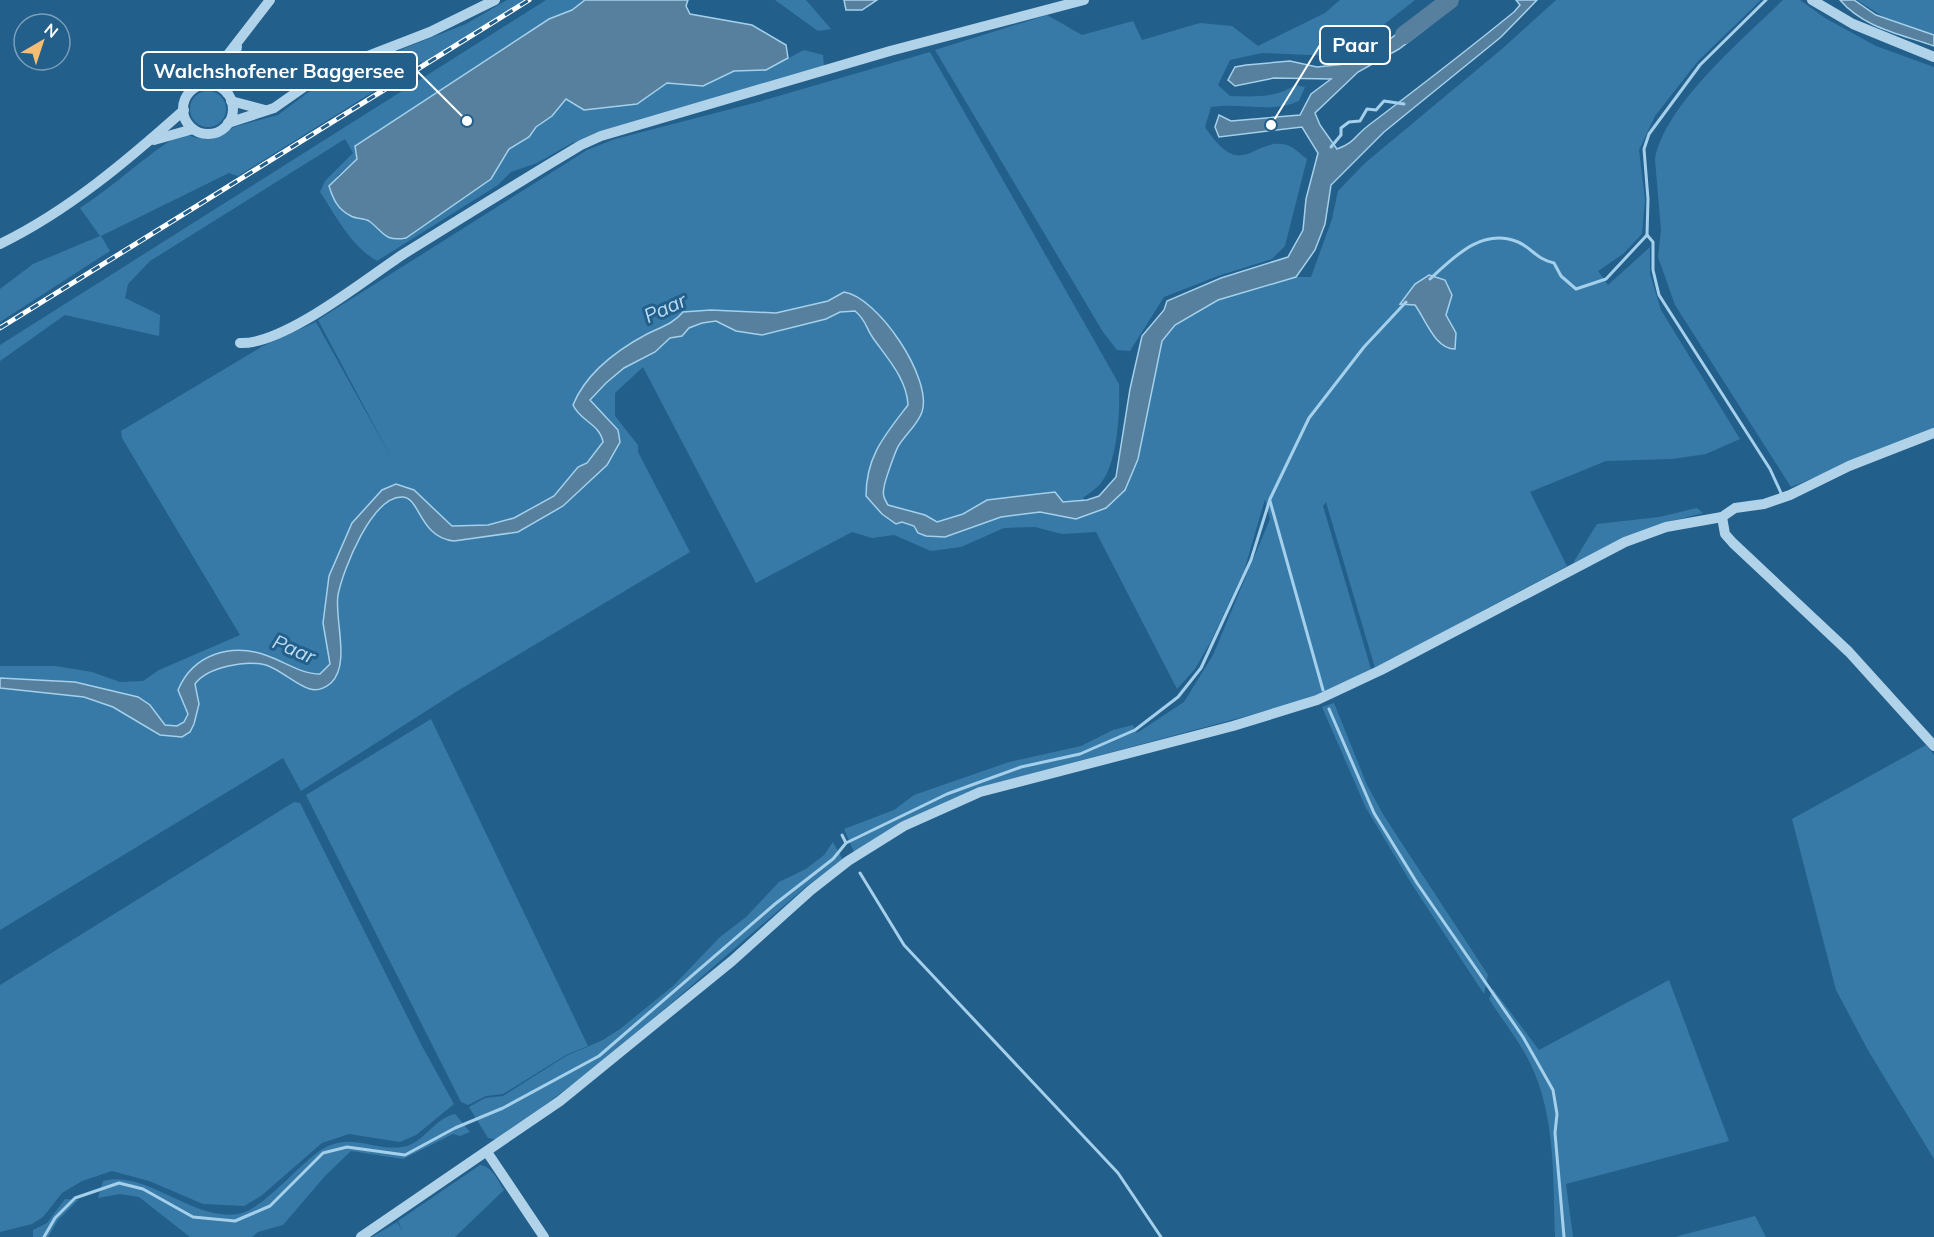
<svg xmlns="http://www.w3.org/2000/svg" width="1934" height="1237" font-family="Mulish,sans-serif">
<rect width="100%" height="100%" fill="#235f8b"/>
<g fill="#377aa8">
<path d="M507,0H529L425,65L421,62L238,176L229,173L101,236L110,251L0,322V289L33,264L100,236L80,208C116,185 146,154 183,133L196,138L214,139L234,127L278,115L326,79L466,24Z"/>
<path d="M546,0H585L572,10L549,19L355,146L357,159L337,176L351,216L368,220L383,235L491,179L509,149L529,137L536,127L552,116L567,99L636,104L667,83L703,86L734,71L766,70L804,50L823,55L824,67L641,119L572,143L537,163L511,172L498,185L377,261C351,246 336,216 320,192L325,181L353,153L345,139L150,261L128,284L125,298L160,315L159,336L65,315L0,361V345Z"/>
<path d="M775,0H806L831,29L818,31Z"/>
<path d="M1340,0H1415L1354,48L1331,56L1262,53L1230,60L1218,85L1230,96C1253,97 1277,98 1295,85L1305,87L1299,101C1270,114 1242,102 1211,107L1205,127C1243,184 1252,136 1287,145C1294,147 1301,155 1307,159L1285,246L1272,259L1218,276L1164,297L1130,351L1117,350L1103,332L935,50L1047,15L1082,35L1133,21L1142,40L1200,23L1232,26L1258,46L1325,13Z"/>
<path d="M1556,0H1761L1698,61L1655,116L1639,150L1645,200L1642,234L1623,254L1598,271L1608,285L1650,247V274L1661,310L1740,439L1706,454L1672,459L1606,461L1530,492L1567,566L1375,668L1326,502L1323,506L1371,669L1318,697L1000,782L854,852L844,829L894,810L914,795L1009,762L1081,746L1113,730L1133,725L1137,733L1184,702L1213,655L1270,519L1265,499L1244,571L1211,641L1195,669L1177,689L1096,532L1062,534L1035,527L1004,528L961,547L931,551L894,535L872,538L852,532L756,583L643,367L615,393V416L638,445V452L690,552L459,690L301,791L283,758L0,930V666H55L92,672L120,682L143,681L159,670L240,635L122,438L121,431L263,346L316,322L391,457L318,320L587,150L615,139L758,102L930,52L1119,384C1120,410 1118,462 1101,483C1096,489 1089,493 1083,498L1087,513L1106,508L1125,490L1138,459L1162,341L1175,325L1218,300L1296,277H1311L1332,219L1338,191L1365,163L1503,48Z"/>
<path d="M1783,0H1800L1825,18L1876,46L1934,67V429L1791,487L1675,305L1658,257L1661,230L1655,160C1663,106 1745,37 1783,0Z"/>
<path d="M1857,0H1934V35L1882,16Z"/>
<circle cx="208" cy="109" r="18"/>
<path d="M1697,508L1703,513L1664,523L1573,563L1597,524L1659,517Z"/>
<path d="M1334,703L1367,785L1384,816L1488,975L1484,994L1411,883L1366,808L1322,707Z"/>
<path d="M431,719L588,1046L566,1055L503,1094L486,1096L468,1105L461,1102L306,795Z"/>
<path d="M1926,745L1934,755V1159L1869,1052L1836,990L1792,819Z"/>
<path d="M294,802L300,803L422,1046L454,1104L416,1135L400,1142L349,1134L322,1143L261,1196L244,1206L203,1204L149,1181L112,1171L82,1181L62,1193L43,1217L32,1224L0,1232V985Z"/>
<path d="M833,842L843,860L808,885L609,1057L498,1140L488,1138L469,1107L485,1098L503,1096L566,1056L603,1040L620,1029L673,986L720,937L746,917L779,882L806,869L824,855Z"/>
<path d="M1669,980L1729,1141L1566,1184L1573,1237H1555C1553,1181 1556,1117 1531,1065C1520,1042 1503,1021 1489,999L1493,989L1539,1050Z"/>
<path d="M455,1114L470,1132L460,1136L453,1134L403,1159L351,1151L325,1176L283,1225L258,1232L252,1237H190L139,1197L120,1194L98,1198L103,1181C146,1169 192,1221 238,1214C263,1210 299,1164 321,1150C351,1131 372,1151 402,1147C424,1144 434,1118 455,1114Z"/>
<path d="M480,1165C492,1166 498,1181 504,1190L455,1237H372L397,1222L403,1232L398,1221Z"/>
<path d="M65,1199L78,1200L58,1220L48,1237H33V1230L47,1223Z"/>
<path d="M1755,1216L1766,1237H1676L1682,1235Z"/>
</g>
<g fill="#56809d" stroke="#a4d0eb" stroke-width="1.5">
<path d="M585,0H688L686,6L690,14L752,25L786,45L788,58L766,70L734,71L703,86L667,83L637,104L584,110L566,99L552,116L536,127L529,137L509,149L491,179L406,238C384,242 384,232 369,221C364,218 356,219 351,216C338,210 333,199 329,186L357,159L355,146L549,19L572,10Z"/>
<path d="M844,0H877L862,10H846Z"/>
<path d="M1516,0H1537L1501,37L1384,132L1331,185L1325,224L1315,250L1296,277L1218,300L1175,325L1162,341L1138,459L1125,490L1106,508L1076,519L1040,512L1001,517L945,537L926,536L918,533L914,526L902,522L896,524L882,514L866,496C866,456 885,435 908,405C907,379 887,358 873,338C865,327 867,321 855,311L840,312L826,319L762,335L736,331L716,321L702,323L689,328L682,336L670,338L655,352L624,368L606,383L590,400L618,430L620,442L607,465L563,506L518,532L454,541C420,538 420,498 403,497C372,495 343,570 338,595C334,618 351,664 331,683C325,688 317,691 310,689C296,685 281,670 266,665C246,660 207,667 195,684L199,704L194,724L190,732L182,737L160,735L113,707L84,697L0,688V678L75,682L138,697L150,705L165,725L177,726L184,722L188,714L178,690C193,654 232,642 268,656C285,662 301,674 320,674L330,664L323,623L329,576L352,523L382,490L396,484L414,490L452,526L488,525L514,518L554,496L578,467L587,463L603,442C600,424 580,421 573,405C586,373 617,350 647,334C661,327 673,324 683,312L711,310L776,313L828,301L844,292C878,297 933,379 922,412C918,424 906,434 899,445C896,449 884,483 884,488C882,495 885,500 888,505L925,515L937,522L963,514L987,500L1055,492L1063,502L1087,500L1099,496L1116,477L1130,389L1142,336L1164,310L1167,301L1221,278L1288,257L1303,230L1306,199L1318,153L1302,127L1219,137L1215,127L1219,115L1231,121L1300,115L1311,94L1331,79L1274,78L1235,86L1228,80L1235,67L1246,65L1290,61L1317,67L1345,64L1385,43L1418,17L1428,27L1399,49L1358,72L1315,113L1320,125L1337,149C1356,142 1354,136 1369,125C1418,88 1466,51 1514,12L1520,5Z"/>
<path d="M1840,0H1854L1876,15L1934,35V46C1900,34 1864,28 1840,0Z"/>
<path d="M1429,275L1445,280L1452,295L1446,315L1456,333L1455,349C1435,349 1426,320 1415,305L1400,304L1415,284Z"/>
</g>
<g fill="none" stroke-linecap="round" stroke-linejoin="round">
<g stroke="#a4d0eb" stroke-width="3">
<path d="M1331,147L1341,135V128L1349,122L1360,121L1367,109L1376,110L1384,101L1404,104"/>
<path d="M1647,235L1653,242V270L1659,295L1770,469L1781,493"/>
<path d="M1430,279C1454,257 1482,227 1518,242C1532,248 1536,259 1554,263L1561,276L1576,289L1606,279L1647,235L1648,199L1644,149L1649,134L1700,65L1766,0"/>
<path d="M1270,501L1323,690"/>
<path d="M1329,709L1374,813L1417,883L1523,1037L1553,1090L1557,1114L1555,1133L1564,1237"/>
<path d="M842,835L846,843"/>
<path d="M860,873L904,945L1118,1173L1161,1237"/>
<path d="M44,1237L55,1218L75,1198L119,1183L143,1189L193,1217L235,1221L270,1206L323,1153L347,1147L405,1155L455,1128L503,1108L599,1056L775,904L833,859L846,843L947,794L1021,767L1080,754L1135,730L1178,697L1201,668L1251,560L1270,499L1309,418L1364,347L1406,302"/>
</g>
<path stroke="#56809d" stroke-width="18" d="M1404,35L1450,0"/>
<g stroke="#b0d3ea" stroke-width="10">
<path d="M1812,0L1853,24L1934,57"/>
<path d="M205,84L270,0"/>
<circle cx="208" cy="109" r="25"/>
<path d="M227,93L237,47"/>
<path d="M231,101L265,110"/>
<path d="M228,123L274,108L324,73L430,32L495,0"/>
<path d="M154,140L193,129"/>
<path d="M0,244C68,211 128,160 184,110"/>
<path d="M240,343C284,345 364,280 402,255C461,218 521,181 581,145L601,136L890,51L1084,0"/>
<path d="M1722,517L1725,534L1733,543L1849,652L1934,746"/>
<path d="M487,1152L544,1237"/>
<path d="M361,1237L560,1101L732,961L811,890L848,861L904,826L980,792L1233,726L1317,700L1381,670L1625,542L1666,527L1722,517L1735,508L1764,504L1790,495L1849,466L1934,433"/>
</g>
<g stroke="#fff" stroke-width="5">
<path id="rail" d="M0,328L529,0"/>
</g>
<use href="#rail" stroke="#235f8b" stroke-width="3" stroke-dasharray="9" stroke-linecap="butt"/>
</g>
<g text-anchor="middle" stroke-width="6" stroke-linejoin="round" paint-order="stroke">
<g font-size="20" font-style="italic" fill="#bcdcf2" stroke="#235f8b">
<text transform="translate(665 308) rotate(-25)" y="7">Paar</text>
<text transform="translate(294 649) rotate(23)" y="7">Paar</text>
</g>
</g>
<path fill="none" stroke="#fff" stroke-width="2" d="M1271 125L1320 45M467 121L417 71"/>
<g fill="#fff" stroke="#235f8b" stroke-width="2">
<circle cx="1271" cy="125" r="6"/>
<circle cx="467" cy="121" r="6"/>
</g>
<g fill="#235f8b" stroke="#fff" stroke-width="2">
<rect x="1320" y="26" width="70" height="38" rx="6"/>
<rect x="142" y="52" width="275" height="38" rx="6"/>
</g>
<g font-size="20" text-anchor="middle" font-weight="bold" fill="#fff">
<text x="1355" y="52">Paar</text>
<text x="279" y="78">Walchshofener Baggersee</text>
</g>
<g transform="translate(42 42) rotate(39)"><circle r="28" fill="#235f8b" stroke="#7b9fb9" stroke-width="1.5"/>
<path d="M0-4.5L10 22L0 15L-10 22Z" fill="#f6bd73"/>
<text y="-9" font-size="16" font-weight="bold" text-anchor="middle" fill="#ffffff">N</text>
</g>
</svg>
